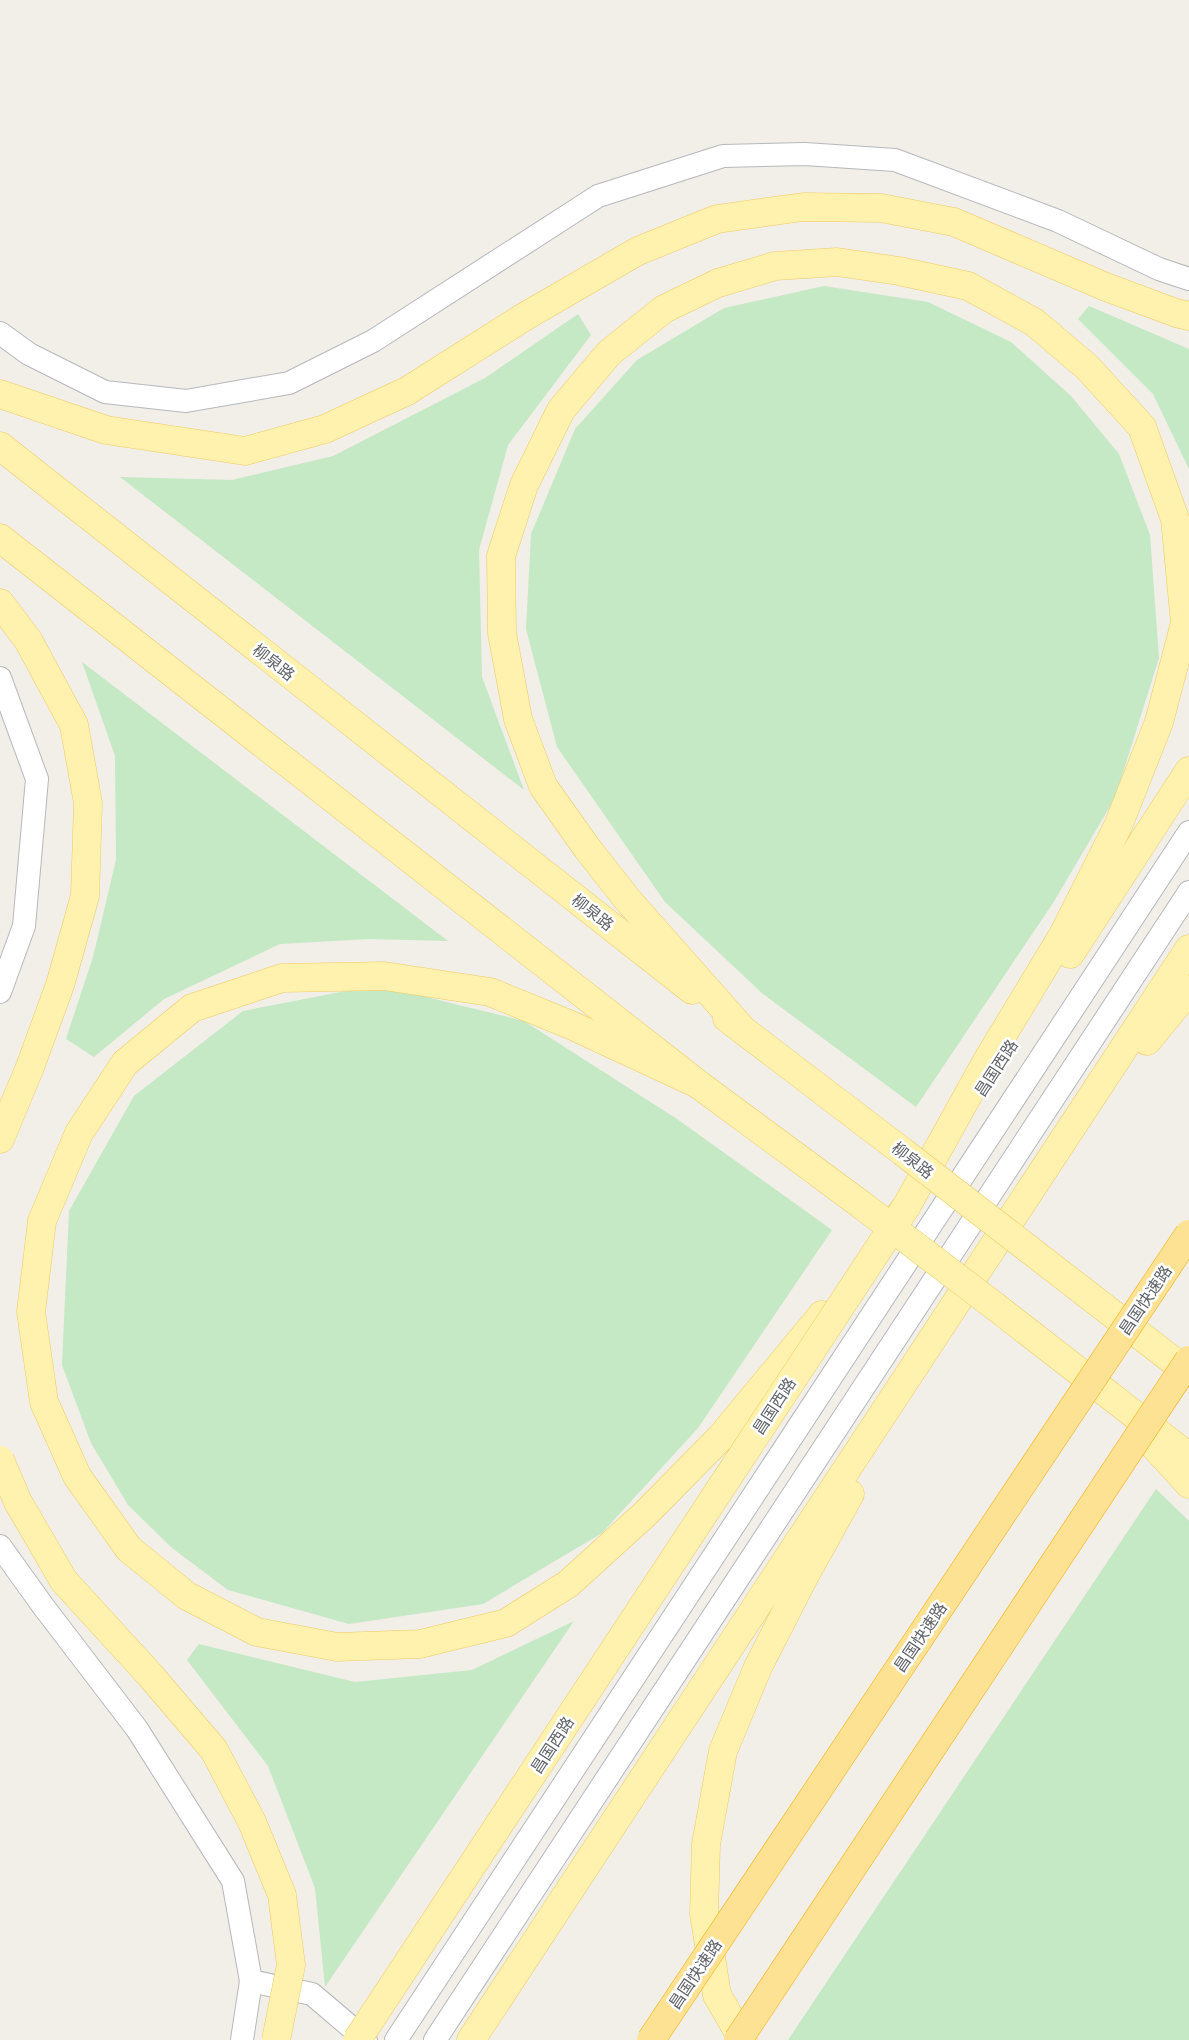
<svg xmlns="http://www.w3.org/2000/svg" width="1189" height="2040" font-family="'Varela Round','Noto Sans SC',sans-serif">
<rect width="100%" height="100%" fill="#f1efe8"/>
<g fill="#c5e8c5">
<path d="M824,286L928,302L1011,342L1071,396L1119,454L1150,535L1159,658L1115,798L1053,903L916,1107L763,994L665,902L557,747L526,629L531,534L575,429L637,360L724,308Z"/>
<path d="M1089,306L1189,349V469L1153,394L1078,319Z"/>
<path d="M578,314L591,335L508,445L479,550L482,677L524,790L120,477L232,480L333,456L485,378Z"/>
<path d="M82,662L448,941L368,939L280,944L164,999L94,1057L66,1039L93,957L116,860L115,756Z"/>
<path d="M377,985L524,1021L677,1119L832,1230L698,1428L602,1533L483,1604L349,1624L228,1590L172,1548L128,1505L91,1443L62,1365L69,1211L134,1096L243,1011Z"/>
<path d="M1156,1489L1189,1521V2040H788Z"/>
<path d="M574,1621L325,1987L315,1888L268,1766L187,1660L199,1644L355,1682L472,1670Z"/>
</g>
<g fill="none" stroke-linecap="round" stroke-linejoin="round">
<g stroke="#b5b8bc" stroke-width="24">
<g id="lane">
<path d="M0,333L29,354L105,392L186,401L289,383L373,341L598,196L723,156L805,154L895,160L1058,221L1159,269L1189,279"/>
<path d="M0,678L37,779L24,926L0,992"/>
<path d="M0,1546L43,1606L137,1729L233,1881L251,1981L242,2040"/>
<path d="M251,1981L312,1994L366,2040"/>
<path d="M396,2040L1189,832"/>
<path d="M435,2040L1189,892"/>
</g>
</g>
<g stroke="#f2c960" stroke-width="29">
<g id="primary">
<path d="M0,394L106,430L245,451L325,429L407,391L524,317L638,251L717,219L803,207L881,208L954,222L1106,287L1176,313L1189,316"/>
<path d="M0,446L692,990"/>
<path d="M0,538L698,1084L863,1206"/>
<path d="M0,603L28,640L74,725L88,803L85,896L60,985L30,1067L0,1139"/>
<path d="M1070,954L1189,771"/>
<path d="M727,1018L903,1152"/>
<path d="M742,1029L627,899L587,848L543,786L518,719L502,633L501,556L524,485L561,410L609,353L664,309L718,283L775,266L837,262L899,271L968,286L1034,322L1087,367L1142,427L1175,519L1185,623L1159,722L1118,826L1063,935L988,1059L906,1207L892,1225"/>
<path d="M1147,1041L1189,990"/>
<path d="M698,1084L571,1025L490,992L384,976L282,978L192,1008L125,1063L79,1133L42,1221L31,1312L44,1402L77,1476L129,1549L187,1596L257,1632L337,1647L420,1644L506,1623L568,1584L644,1515L721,1437L822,1315"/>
<path d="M1026,1247L1189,1373"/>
<path d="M992,1304L1189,1457"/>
<path d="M1155,1447L1189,1484"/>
<path d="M471,2040L1189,949"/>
<path d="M743,2040L717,1995L704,1914L706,1844L723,1751L758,1667L804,1577L850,1494"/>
</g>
</g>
<use href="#lane" stroke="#fff" stroke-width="22"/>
<use href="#primary" stroke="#fff2af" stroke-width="28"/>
<g stroke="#f2c960" stroke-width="29" stroke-linecap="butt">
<g id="primary-bridge">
<path d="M903,1152L1026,1247"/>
<path d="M863,1206L992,1304"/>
<path d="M0,1460L18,1502L64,1581L150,1675L214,1750L252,1822L282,1895L291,1965L276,2040"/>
<path d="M357,2040L906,1207"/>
</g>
</g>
<g stroke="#f9ab00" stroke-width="29" stroke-linecap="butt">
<g id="highway-bridge">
<path d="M651,2040L1189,1234"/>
<path d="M738,2040L1189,1360"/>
</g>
</g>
<use href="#primary-bridge" stroke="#fff2af" stroke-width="28"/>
<use href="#highway-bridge" stroke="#fde293" stroke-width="28"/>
</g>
<g text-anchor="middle" stroke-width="5" stroke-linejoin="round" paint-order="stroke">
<g font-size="16" fill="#5f6368" stroke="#fff">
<text transform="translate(274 662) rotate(38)" y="6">柳泉路</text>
<text transform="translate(593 912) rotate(38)" y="6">柳泉路</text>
<text transform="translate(996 1068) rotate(-57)" y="6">昌国西路</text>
<text transform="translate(913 1160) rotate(38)" y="6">柳泉路</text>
<text transform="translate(1145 1300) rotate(-56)" y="6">昌国快速路</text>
<text transform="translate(774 1406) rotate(-57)" y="6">昌国西路</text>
<text transform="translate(920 1637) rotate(-56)" y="6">昌国快速路</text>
<text transform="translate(552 1745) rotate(-57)" y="6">昌国西路</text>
<text transform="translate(695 1974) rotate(-56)" y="6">昌国快速路</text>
</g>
</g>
</svg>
